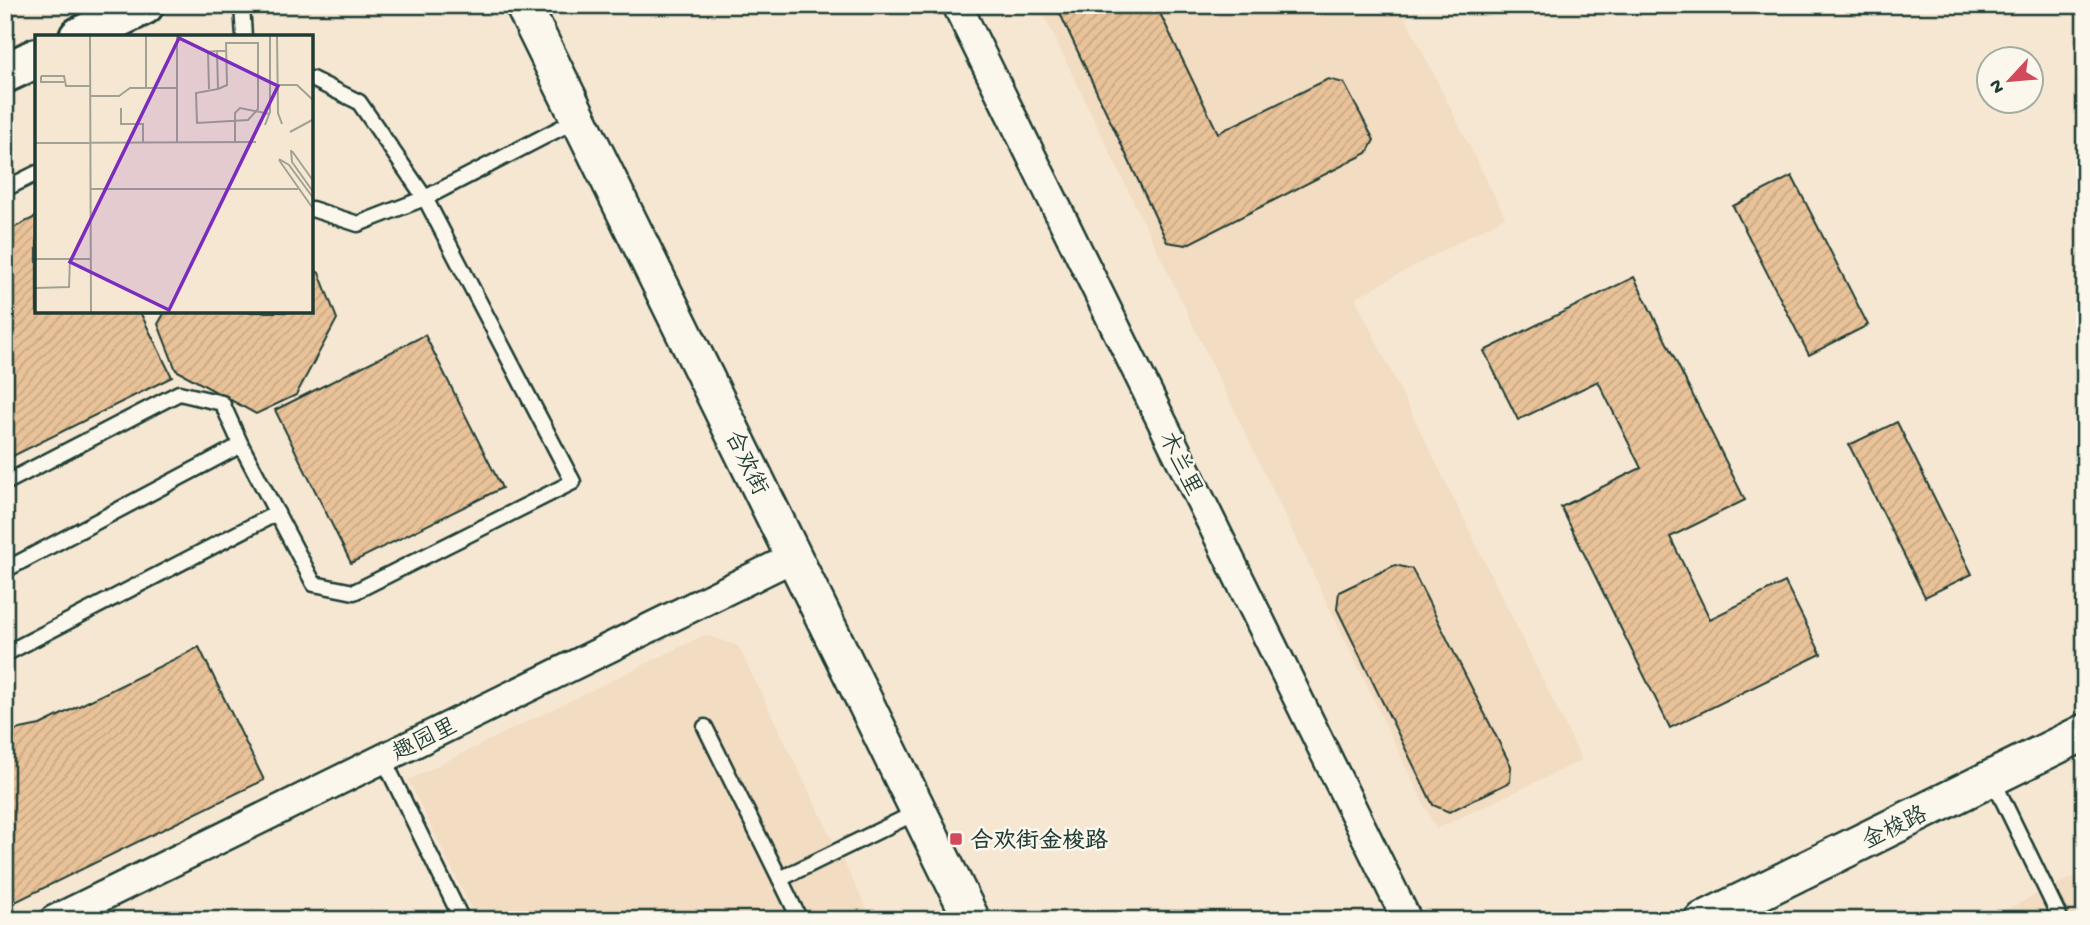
<svg xmlns="http://www.w3.org/2000/svg" width="2090" height="925" font-family="'Gochi Hand','LXGW WenKai TC',sans-serif">
<defs>
<pattern id="building-hatch" width="6" height="6" patternUnits="userSpaceOnUse" patternTransform="scale(1.75)"><rect width="6" height="6" fill="#e9c299"/><path d="M-1 1l2-2M0 6l6-6M5 7l2-2" fill="none" stroke="#c7a884"/></pattern>
</defs>
<rect width="100%" height="100%" fill="#f6e7d3"/>
<filter id="ink" filterUnits="userSpaceOnUse"><feTurbulence type="fractalNoise" baseFrequency=".0143" numOctaves="2"/><feDisplacementMap in="SourceGraphic" scale="14" xChannelSelector="R" yChannelSelector="G"/><feConvolveMatrix kernelMatrix="1 2 1 2 8 2 1 2 1" color-interpolation-filters="sRGB"/></filter>
<g filter="url(#ink)">
<g fill="#f2dcc2">
<path d="M1039,5H1399L1505,217L1355,298L1582,760L1436,829Z"/>
<path d="M705,635L738,646L872,920H477L408,780Z"/>
<path d="M2085,872V920H1985L2046,890Z"/>
</g>
<g fill="url(#building-hatch)" stroke="#1f3d34" stroke-width="2">
<path d="M1056,5H1156L1218,133L1328,79L1344,83L1374,140L1367,153L1186,245L1167,242Z"/>
<path d="M1792,176L1868,325L1809,355L1733,206Z"/>
<path d="M37,216V312H140L172,377L5,460V232Z"/>
<path d="M312,268L319,273L337,319L296,395L256,414L176,370L158,324L165,312H312Z"/>
<path d="M1634,277L1745,500L1670,537L1710,619L1785,582L1821,654L1670,728L1561,507L1641,468L1598,381L1518,420L1484,351Z"/>
<path d="M425,335L502,488L351,563L275,410Z"/>
<path d="M1897,422L1972,574L1925,597L1849,445Z"/>
<path d="M1395,565L1412,569L1511,766L1510,782L1449,812L1433,805L1337,609L1339,592Z"/>
<path d="M199,647L264,780L5,907V732L40,725Z"/>
</g>
<g fill="none" stroke-linecap="round" stroke-linejoin="round">
<g stroke="#1f3d34" stroke-width="19">
<g id="service">
<path d="M242,5L244,37"/>
<path d="M5,189L37,173"/>
<path d="M312,209L358,224L425,198L578,119"/>
<path d="M5,483L179,393L222,403L241,445"/>
<path d="M5,570L241,445L314,584L354,592L573,482L425,198L359,102L312,79"/>
<path d="M5,654L277,513"/>
<path d="M705,727L780,879"/>
<path d="M383,758L462,920"/>
<path d="M1992,778L2061,920"/>
<path d="M800,920L780,879L917,812"/>
</g>
</g>
<g stroke="#1f3d34" stroke-width="33">
<g id="minor">
<path d="M957,5L1407,920"/>
<path d="M54,920L794,557"/>
</g>
</g>
<g stroke="#1f3d34" stroke-width="40">
<g id="tertiary">
<path d="M523,5L972,920"/>
<path d="M1703,920L2085,732"/>
</g>
</g>
<g stroke="#1f3d34" stroke-width="44">
<g id="primary">
<path d="M79,37L144,5"/>
<path d="M5,73L37,58"/>
</g>
</g>
<use href="#service" stroke="#fbf7ec" stroke-width="14"/>
<use href="#minor" stroke="#fbf7ec" stroke-width="28"/>
<use href="#tertiary" stroke="#fbf7ec" stroke-width="35"/>
<use href="#primary" stroke="#fbf7ec" stroke-width="38"/>
</g>
</g>
<rect fill="#d1495b" stroke="#fbf7ec" stroke-width="2.5" x="949" y="832" width="14" height="14" rx="3.5"/>
<g text-anchor="middle" stroke-width="5" stroke-linejoin="round" paint-order="stroke">
<g font-size="23" fill="#1f3d34" stroke="#fbf7ec">
<text transform="translate(748 462) rotate(64)" y="8">合欢街</text>
<text transform="translate(1182 463) rotate(64)" y="8">木兰里</text>
<text transform="translate(424 738) rotate(-26)" y="8">趣园里</text>
<text transform="translate(1894 826) rotate(-26)" y="8">金梭路</text>
</g>
<g font-size="23" font-weight="bold" fill="#1f3d34" stroke="#fbf7ec" text-anchor="start">
<text x="970" y="847">合欢街金梭路</text>
</g>
</g>
<g transform="translate(35 35)">
<rect width="278" height="278" fill="#f6e7d3"/>
<path fill="none" stroke="#a0a393" stroke-width="2" d="M55,0L56,278M111,0V53M142,0V107M242,0L243,78L247,89M6,41H29L31,51H55M6,41V47H29M242,50H262L279,66M174,54L173,17L182,16M183,54L192,50L191,8H223V74L213,85L162,88L161,58L183,54L182,16H191M55,61H84L95,53H142M86,73V89H108V107M230,90L235,77V0M255,97L279,84M200,107V78L205,73L235,79M0,108L221,107M256,115L257,127L279,158M257,116L279,147M244,124L254,130L279,164M244,125L279,175M56,154H263M0,224H56M0,253L34,252L35,224"/>
<path fill="#7b2cbf" fill-opacity="0.15" stroke="#7b2cbf" stroke-width="3.5" d="M144,3L243,51L134,275L35,227Z"/>
<rect width="278" height="278" fill="none" stroke="#1f3d34" stroke-width="3.5"/>
</g>
<rect width="2090" height="925" fill="none" stroke="#fbf7ec" stroke-width="28"/>
<rect x="14" y="14" width="2062" height="897" fill="none" stroke="#1f3d34" stroke-width="2.5" filter="url(#ink)"/>
<g transform="translate(2010 80) rotate(244)"><circle r="33" fill="#fbf7ec" stroke="#a3ada2" stroke-width="2"/>
<path d="M0-5L12 26L0 18L-12 26Z" fill="#d1495b"/>
<text y="-10" font-size="19" font-weight="bold" text-anchor="middle" fill="#1f3d34">N</text>
</g>
</svg>
